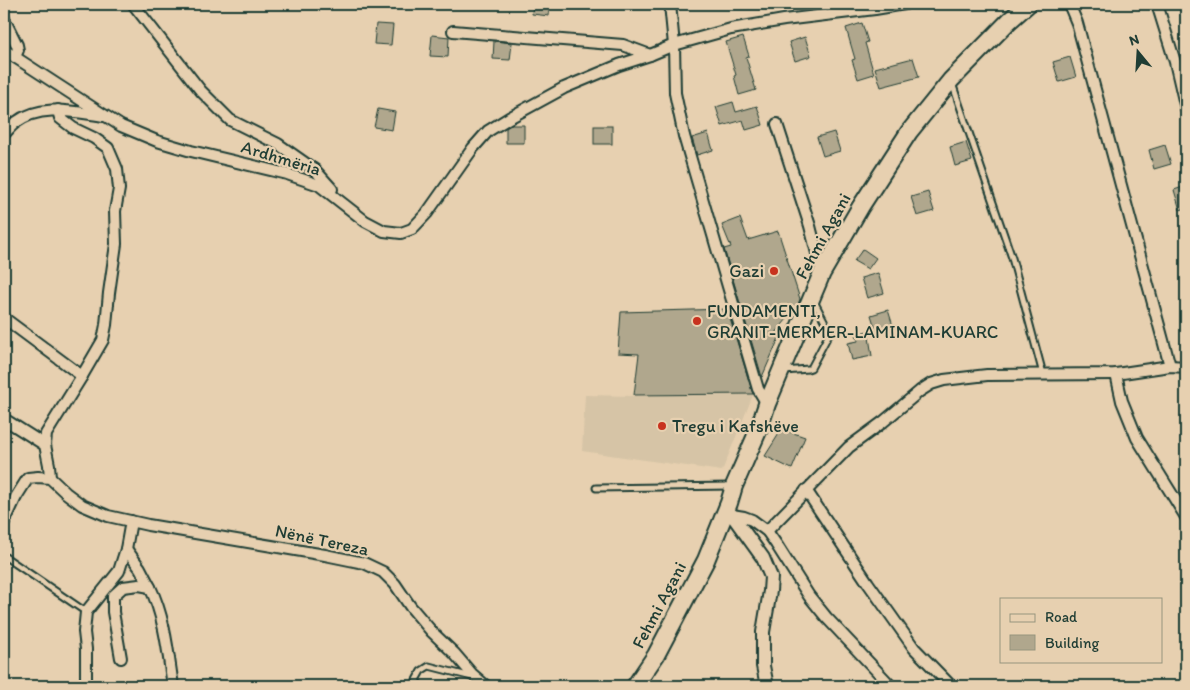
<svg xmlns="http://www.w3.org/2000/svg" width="1190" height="690" font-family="Itim,sans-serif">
<rect width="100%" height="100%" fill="#e7d0b0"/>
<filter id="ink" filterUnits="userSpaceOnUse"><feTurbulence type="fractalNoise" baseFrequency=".02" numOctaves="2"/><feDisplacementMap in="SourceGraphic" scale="10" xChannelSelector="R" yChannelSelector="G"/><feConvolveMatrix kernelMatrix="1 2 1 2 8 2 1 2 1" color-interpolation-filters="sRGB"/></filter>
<g filter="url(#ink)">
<path fill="#d6c4a6" d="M701,394L753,395L722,471L582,451L585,395L634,396Z"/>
<g fill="#b0a78d" stroke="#1f3d34">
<path d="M533,4H550L549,16L532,14Z"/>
<path d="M862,23L868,42L865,43L874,74L858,79L852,60L855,59L846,28Z"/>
<path d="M376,24L393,25L391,45L374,44Z"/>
<path d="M432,35L449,37L448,57L430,56Z"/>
<path d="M743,37L749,56L746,57L756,90L739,95L734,76L736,75L726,42Z"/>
<path d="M805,37L811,56L795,61L789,42Z"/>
<path d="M494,41L512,43L510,60L493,59Z"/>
<path d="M1070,57L1076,77L1059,82L1053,62Z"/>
<path d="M913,58L919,77L881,87L875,68Z"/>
<path d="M733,102L736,112L757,106L763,125L746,130L743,120L722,126L716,107Z"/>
<path d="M378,109L395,112L392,130L374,127Z"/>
<path d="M511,125H524V143H506V128Z"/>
<rect x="594" y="126" width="18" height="18"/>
<path d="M834,132L840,151L823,156L817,137Z"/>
<path d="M708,133L713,150L697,155L692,138Z"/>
<path d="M966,142L972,161L955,166L950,147Z"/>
<path d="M1165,145L1171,164L1154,169L1149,150Z"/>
<path d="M1186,186V208L1180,210L1174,190Z"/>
<path d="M928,192L934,211L917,216L911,197Z"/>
<path d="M740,218L748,240L778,231L800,299L797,307L777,331L779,338L762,377L724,249L731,247L722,225Z"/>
<path d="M863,249L876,258L868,269L854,261Z"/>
<path d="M878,273L884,293L867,298L861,278Z"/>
<path d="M727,309L753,394L634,395L639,354L618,353L621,312Z"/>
<path d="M888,310L894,329L877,334L871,315Z"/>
<path d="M868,331L872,356L852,360L848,343L858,341L856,334Z"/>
<path d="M782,429L805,437L792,469L765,456Z"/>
</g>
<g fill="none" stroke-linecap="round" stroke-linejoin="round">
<g stroke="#1f3d34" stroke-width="9">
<g id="service">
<path d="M952,83L1012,258L1043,374"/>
<path d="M785,371L808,369L811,368L829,334V330L814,301"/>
<path d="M596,488L731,486"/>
<path d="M4,556L86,612"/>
<path d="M420,686L416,680L421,671L429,666L472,677"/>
</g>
</g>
<g stroke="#1f3d34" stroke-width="14">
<g id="minor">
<path d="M133,4L201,91L230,120L278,144L315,170L332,189"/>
<path d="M670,4L674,45L675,93L684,136L758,389L767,404"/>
<path d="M1069,4L1077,23L1170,366"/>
<path d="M1157,4L1175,62L1186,109"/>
<path d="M4,19L17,45L18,50L15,57"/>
<path d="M453,31L623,45L650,55"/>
<path d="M4,50L121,126L157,141L191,151L287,174L319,185L365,221L384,231L401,233L412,229L427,213L473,148L488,131L509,118L564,88L619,65L650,55L674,45L731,29L784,20L875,9L905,4"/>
<path d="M777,124L810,226L822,273"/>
<path d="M4,134C8,130 11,126 15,123C41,103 74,112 103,116"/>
<path d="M4,318L82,376"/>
<path d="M1116,374L1122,401L1137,438L1186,517"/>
<path d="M4,419L45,445L49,465L50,478"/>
<path d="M45,445L46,434L82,376L103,340L106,325L109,293L116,244L115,211L119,189L117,169L108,148L94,138L73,128L60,118L58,110"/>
<path d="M806,490L868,583L914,648L951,686"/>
<path d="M732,515L744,517L752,520L767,531L776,544L809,596L826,617L891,686"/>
<path d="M4,523L16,497L28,478L38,477L50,478L66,493L82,505L108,516L148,525L325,555L364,563L383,572L395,584L410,606L432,632L454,653L472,674L486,686"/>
<path d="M767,531L849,447L883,422L920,391L931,384L944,380L987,375L1116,374L1170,366L1186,367"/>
<path d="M126,549L140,568L150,587"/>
<path d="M121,658L113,612V596L123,587L139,585L150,587C165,618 168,653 173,686"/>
<path d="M86,686V649L84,632L86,612L119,571L126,549L131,521"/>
</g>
</g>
<g stroke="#1f3d34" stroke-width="16">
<path id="tertiary" d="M725,510L732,515L763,558L771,577L770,591L763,632V666L767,686"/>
</g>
<g stroke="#1f3d34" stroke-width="20">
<path id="primary" d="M635,686L656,655L706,560L729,503L734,486L758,431L767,404L822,273L861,206L909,132L951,80L1009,21L1028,4"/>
</g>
<use href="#service" stroke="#e7d0b0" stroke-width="5"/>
<use href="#minor" stroke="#e7d0b0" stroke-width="10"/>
<use href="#tertiary" stroke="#e7d0b0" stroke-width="12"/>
<use href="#primary" stroke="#e7d0b0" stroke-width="16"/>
</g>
</g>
<g fill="#c8321e" stroke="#e7d0b0" stroke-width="2">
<circle cx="774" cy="271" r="5"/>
<circle cx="697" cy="321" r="5"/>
<circle cx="662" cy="426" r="5"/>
</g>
<g text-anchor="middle" stroke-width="4.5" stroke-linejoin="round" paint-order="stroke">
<g font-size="18" fill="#1f3d34" stroke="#e7d0b0">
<text transform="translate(281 158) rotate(17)" y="6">Ardhmëria</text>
<text transform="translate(823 236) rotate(-61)" y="6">Fehmi Agani</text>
<text transform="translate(322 540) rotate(12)" y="6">Nënë Tereza</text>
<text transform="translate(659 605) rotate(-62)" y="6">Fehmi Agani</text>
</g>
<g font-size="18" fill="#1f3d34" stroke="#e7d0b0" text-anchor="start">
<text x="764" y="277" text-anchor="end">Gazi</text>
<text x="707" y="317">FUNDAMENTI,<tspan x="707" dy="21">GRANIT-MERMER-LAMINAM-KUARC</tspan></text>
<text x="672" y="432">Tregu i Kafshëve</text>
</g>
</g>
<rect width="1190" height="690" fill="none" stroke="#e7d0b0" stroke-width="20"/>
<rect x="10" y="10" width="1170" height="670" fill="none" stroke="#1f3d34" stroke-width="2" filter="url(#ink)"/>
<rect x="1000" y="598" width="162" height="65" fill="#e7d0b0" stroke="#97957e"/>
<rect x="1010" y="614" width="25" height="8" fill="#e7d0b0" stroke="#97957e"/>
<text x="1045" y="622" font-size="15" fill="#1f3d34">Road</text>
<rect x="1010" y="635" width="25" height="15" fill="#b0a78d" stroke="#97957e"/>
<text x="1045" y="648" font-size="15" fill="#1f3d34">Building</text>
<g transform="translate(1138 52) rotate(342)" stroke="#e7d0b0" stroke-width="4" paint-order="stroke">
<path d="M0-4L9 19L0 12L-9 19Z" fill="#1f3d34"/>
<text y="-8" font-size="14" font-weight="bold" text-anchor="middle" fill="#1f3d34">N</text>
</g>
</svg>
